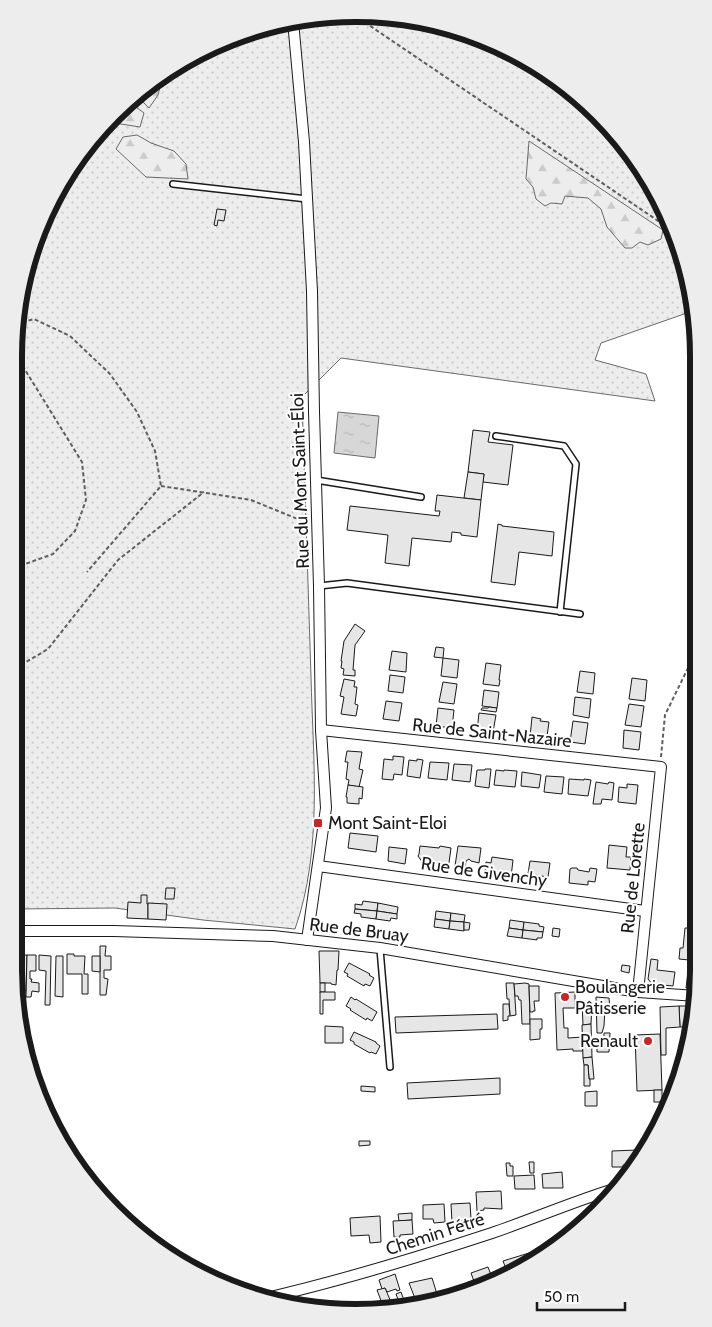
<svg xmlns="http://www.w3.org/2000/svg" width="712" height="1327" font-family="Cabin,sans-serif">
<defs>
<pattern id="grass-dots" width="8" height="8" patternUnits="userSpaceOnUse" patternTransform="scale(1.25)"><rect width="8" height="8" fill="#ededed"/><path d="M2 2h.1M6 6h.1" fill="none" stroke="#cbcbcb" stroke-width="1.8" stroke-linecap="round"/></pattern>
<pattern id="forest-firs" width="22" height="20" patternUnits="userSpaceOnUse" patternTransform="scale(1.25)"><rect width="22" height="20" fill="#ededed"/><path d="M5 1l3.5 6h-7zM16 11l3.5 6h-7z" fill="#cbcbcb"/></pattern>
<pattern id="water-ripples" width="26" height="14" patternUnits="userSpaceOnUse" patternTransform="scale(1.25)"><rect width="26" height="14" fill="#d7d7d7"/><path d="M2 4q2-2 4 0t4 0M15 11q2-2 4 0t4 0" fill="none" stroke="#b8b8b8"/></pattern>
</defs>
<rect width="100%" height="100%" fill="#fff"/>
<path fill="url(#grass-dots)" stroke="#6a6a6a" d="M333,15L400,17L466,32L527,59L582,99L640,166L680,246L693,301L684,314L601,343L595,360L646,374L655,401L341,358L302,397C305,490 308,583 311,677C313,759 323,850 295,929L203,920L115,908L14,909V334L25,267L59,185L98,131L147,85L204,49L267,25Z"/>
<g fill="url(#forest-firs)" stroke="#6a6a6a">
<path d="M163,75L158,95L149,108L136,95L147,85Z"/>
<path d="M129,102L144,113L140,127L108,122Z"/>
<path d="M137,135L151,143L174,151L186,164L188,179L146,177L116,149L123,137Z"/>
<path d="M529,141L663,230L661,239L648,245L640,242L632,248H625L607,227L601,209L588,198L565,196L562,204L551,203L545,206L536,199L533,187L526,179Z"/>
</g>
<path fill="url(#water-ripples)" stroke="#6a6a6a" d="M338,412L379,416L375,458L334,453Z"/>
<g fill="#e6e6e6" stroke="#1a1a1a">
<path d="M217,209L226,210L224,221L218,220L217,226L214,225Z"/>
<path d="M473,430L490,432L488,442L513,445L508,485L483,482L484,474L468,472Z"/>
<path d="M468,472L484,474L481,500L464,498Z"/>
<path d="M437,495L481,500L477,537L461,535V533L452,532L451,542L412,538L409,566L385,563L388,535L347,530L350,506L439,516L440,511H435Z"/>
<path d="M498,524L502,525V526L554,532L552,556L519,552L515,585L491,582Z"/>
<path d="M355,624L365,631L355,645L353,670H355V676L343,675L344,669L341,668L342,661H341L344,641Z"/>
<path d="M436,647L444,648L443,658L434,657Z"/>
<path d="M392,651L407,653L406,672L389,670Z"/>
<path d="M443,658L459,660L457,678L441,676Z"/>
<path d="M486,663L501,665L499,680H500L499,686L483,684Z"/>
<path d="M580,671L595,673L593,694L577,692Z"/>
<path d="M390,675L405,677L403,693L388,691Z"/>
<path d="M632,678L647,680L645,701L629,699Z"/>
<path d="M344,679L355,681L354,687H357L355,704L358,705L356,716L341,714L344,697L340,696Z"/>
<path d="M443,682L457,684L454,704L439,702Z"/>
<path d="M484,690L499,692L497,708L482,706Z"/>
<path d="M575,697L591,699L589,718L573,715Z"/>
<path d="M386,701L402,703L399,721L383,719Z"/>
<path d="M629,704L644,706L641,727L625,725Z"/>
<path d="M489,707L497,708L496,712L481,710L482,708H488Z"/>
<path d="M438,708L454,710L452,728L436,726Z"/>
<path d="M479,713L496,715L493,732L477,731Z"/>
<path d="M532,717L541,719L540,721L549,722L547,736L539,735L538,738L530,737Z"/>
<path d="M573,721L588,723L585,744L570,742Z"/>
<path d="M624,730L641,732L639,750L623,748Z"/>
<path d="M347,751L362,752L359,769L363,770L359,787L348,785L349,780L346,779L348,762H345Z"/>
<path d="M393,756L404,757L402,775L394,774L393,780L382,779L384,759L393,760Z"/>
<path d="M417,759L423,760L420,778L407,776L409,760L417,761Z"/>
<path d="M430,762L449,763L447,780L428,778Z"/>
<path d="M454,764L472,765L470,782L452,780Z"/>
<path d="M485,769H491L489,788L475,786L477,770H485Z"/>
<path d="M496,770L504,771V770L517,771L515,787L494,785Z"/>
<path d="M522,772L541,775L539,788L521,786Z"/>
<path d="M546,776L564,777L562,794L544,792Z"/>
<path d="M569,779L584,780V779L591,780L588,796L568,794Z"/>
<path d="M596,782L608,784L609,782L614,783L612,800L602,799L601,804H593Z"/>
<path d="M627,784L638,785L636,804L618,802L619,787L627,788Z"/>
<path d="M348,785L363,787L362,799L359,798V804L347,803V797H346Z"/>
<path d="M350,833L378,836L376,852L348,848Z"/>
<path d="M609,845L627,847L626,857H631L630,870L607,868Z"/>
<path d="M420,846L439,848L440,846L451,848L448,870L442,869L443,864L428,862L429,860H426L423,863L418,856L419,854Z"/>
<path d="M458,846L481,848L479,863L471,861L469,859L466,861L465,867L455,866Z"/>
<path d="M389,847L407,849L405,864L388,861Z"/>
<path d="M492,857L513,860L511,877H504V874L485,872L486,862L491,863Z"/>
<path d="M530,861L550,863L548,877L528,874Z"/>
<path d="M572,868H577L578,870L589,872L590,868L597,869L595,882L588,881V885L569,883L570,869Z"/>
<path d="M166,888H175L174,899H165Z"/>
<path d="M141,895H147V904H148V919L127,918L128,902L141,903Z"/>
<path d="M363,901L378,903L377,911L355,909V904L362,905Z"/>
<path d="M148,903L167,904L166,920L148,919Z"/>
<path d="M378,903L398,907L397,914L377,911Z"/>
<path d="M355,909L377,911L376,919L361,917V914L354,913Z"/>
<path d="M377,911L397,914V919L391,918L390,921L376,919Z"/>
<path d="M436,911L451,913L450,921L435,919Z"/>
<path d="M451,913L465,915L464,922L450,921Z"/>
<path d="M435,919L450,921L449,929L434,927Z"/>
<path d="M510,920L524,922L523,930L509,928Z"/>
<path d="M450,921L464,922V931L449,929Z"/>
<path d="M464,922L470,923L469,930H464Z"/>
<path d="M524,922L539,924V926L544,927L543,932L523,930Z"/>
<path d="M509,928L523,930L522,938L507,936Z"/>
<path d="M553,928L560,929L559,937L552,936Z"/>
<path d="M685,928H692L689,960L679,959L680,948H683Z"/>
<path d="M523,930L543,932L542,938H537V940L522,938Z"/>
<path d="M100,946H106L105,956H111V970H104V978L108,979L106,995H100Z"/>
<path d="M319,951H339L338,970H337L336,985L331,984V983H320Z"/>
<path d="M690,952L694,953L693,961H697V966L689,965Z"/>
<path d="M67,954H74V956H85L84,974H88V994H82V974H67Z"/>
<path d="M17,955H27L26,991H22L23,971H17Z"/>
<path d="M27,955H36V971H30V979H32L31,982L39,983V992L32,991L31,997H26Z"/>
<path d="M39,955L51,956L50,1005H45L46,971L39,970Z"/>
<path d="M56,956H63V997L55,996Z"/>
<path d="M92,956H100V972L92,971Z"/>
<path d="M651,959L658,960L657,970L675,972L673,986L652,984L648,979Z"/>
<path d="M349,963L370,974L369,975L374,978L370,986L365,984L364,986L347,976L348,974L344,972Z"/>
<path d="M622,965L630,966L629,973L621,971Z"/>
<path d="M688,972L697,973L698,989L686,988Z"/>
<rect x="320" y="983" width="5" height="9"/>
<path d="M506,983H514L516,1015L510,1016L509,999H507Z"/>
<path d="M525,983L529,984L530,1024H522L521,1000H519L518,996H515L514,984Z"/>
<path d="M529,986H539V1001H534L535,1011H533V1012H530Z"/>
<path d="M320,992H335V1000H323V1014H320Z"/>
<path d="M575,992V1008H563L564,1028H568V1038L583,1037V1051H573V1049L557,1050L555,993Z"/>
<path d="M351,997L355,1000L356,999L377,1012L372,1021L367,1018L366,1020L350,1010L351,1009L346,1006Z"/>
<path d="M596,997L609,998L610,1009H605L604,1026L602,1033H597Z"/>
<path d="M582,1003H592L591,1024L583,1025Z"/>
<path d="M503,1004H509L510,1016H508V1020L503,1021Z"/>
<path d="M679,1006H686L687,1027H680Z"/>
<path d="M679,1006L680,1027L666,1028V1055H661L660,1007Z"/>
<path d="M497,1014L498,1029L396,1033L395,1017Z"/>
<path d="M530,1019H542V1029H540V1039L530,1040Z"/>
<path d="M591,1024L592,1057L583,1058L582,1025Z"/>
<path d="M325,1026L343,1027V1043H325Z"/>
<path d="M354,1032L376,1042V1043L380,1046L376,1054L371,1052L370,1053L354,1044V1042L350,1040Z"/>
<path d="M604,1033H610L609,1052H597V1041H599V1043H602V1041H604Z"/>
<path d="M660,1034L662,1090L637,1091L635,1035Z"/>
<path d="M592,1057L594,1079H589L588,1065H584L583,1058Z"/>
<path d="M584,1065H588L589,1079H590V1086H584Z"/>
<path d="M500,1078V1094L408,1099L407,1083Z"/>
<path d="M361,1086L375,1087V1092L361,1091Z"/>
<rect x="654" y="1090" width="8" height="12"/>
<path d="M597,1091V1106H585V1092Z"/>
<path d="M645,1136H655L653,1142L646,1150Z"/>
<path d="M359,1141H370V1145L359,1146Z"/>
<path d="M637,1150L638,1160L633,1165H623V1167H612V1151Z"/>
<path d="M529,1162H534V1173H530Z"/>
<path d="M506,1163H510V1166H513V1176H507Z"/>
<path d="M562,1172L563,1188H543L542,1174Z"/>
<path d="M534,1175L535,1189H515L514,1176Z"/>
<path d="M501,1191L502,1209L484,1208V1210L477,1211L476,1192Z"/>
<path d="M470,1203L471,1219L452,1222L451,1204Z"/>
<path d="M444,1204L445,1222L434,1223L433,1219H423V1205Z"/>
<path d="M412,1213V1220L399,1221L398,1214Z"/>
<path d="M380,1216L381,1242L370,1243L369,1235L351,1236L350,1218Z"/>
<path d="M412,1220L413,1234L400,1235V1237H394L393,1221Z"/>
<path d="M569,1233L570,1236L550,1248L548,1241Z"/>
<path d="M529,1253L531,1260L508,1274L503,1261Z"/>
<path d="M488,1267L493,1280L476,1287L471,1273Z"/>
<path d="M395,1274L400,1290L397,1291L396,1289L387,1292L385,1288L382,1289L379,1280Z"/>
<path d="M432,1278L437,1294L416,1301L409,1283Z"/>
<path d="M385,1288L394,1309L385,1311L377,1290Z"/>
<path d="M401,1292L405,1303L400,1305L396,1294Z"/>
<path d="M327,1301V1302L329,1301L332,1308L312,1306Z"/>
</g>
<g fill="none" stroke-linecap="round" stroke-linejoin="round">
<g stroke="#1a1a1a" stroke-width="8">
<g id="service">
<path d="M173,184L307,199"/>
<path d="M496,436L564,446L576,464L560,612"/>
<path d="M316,480L421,497"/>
<path d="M319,586L347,583L580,614"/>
<path d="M380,949L390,1067"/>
</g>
</g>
<g stroke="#1a1a1a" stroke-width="12">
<g id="minor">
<path d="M293,21L304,142L312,291L314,412L319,586L321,730L326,808L307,940"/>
<path d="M321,730L661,767L638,992"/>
<path d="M318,866L645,911"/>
<path d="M14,931H114L273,936L380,948L638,992L697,996"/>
<path d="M262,1299C340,1281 416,1258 492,1233C533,1219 572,1202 614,1189"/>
</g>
</g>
<g stroke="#5f5f5f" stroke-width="2" stroke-dasharray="4 2.5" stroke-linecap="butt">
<path d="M354,15L673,231"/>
<path d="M16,324L34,319L70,336L110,374L137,412L155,451L161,486L87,572"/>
<path d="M14,429L17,427L23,397L14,360"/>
<path d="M161,486L251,500L305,522"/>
<path d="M14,568L53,554L75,531L86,500L82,462L14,352"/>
<path d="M14,659L26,662L48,649L118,560L204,492"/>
<path d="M661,757L665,715L688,668L696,655"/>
</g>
<use href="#service" stroke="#fff" stroke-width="5"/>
<use href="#minor" stroke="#fff" stroke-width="10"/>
</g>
<g fill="#c62828" stroke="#fff" stroke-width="2">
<rect x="313" y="818" width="10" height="10" rx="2.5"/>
<circle cx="565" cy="997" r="5"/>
<circle cx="648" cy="1041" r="5"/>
</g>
<g text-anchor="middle" stroke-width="4" stroke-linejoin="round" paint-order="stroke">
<g font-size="18" fill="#1a1a1a" stroke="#fff">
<text transform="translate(300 481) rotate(-92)" y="6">Rue du Mont Saint-Éloi</text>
<text transform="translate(492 733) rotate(6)" y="6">Rue de Saint-Nazaire</text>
<text transform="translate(484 872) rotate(8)" y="6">Rue de Givenchy</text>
<text transform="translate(633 878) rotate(-84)" y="6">Rue de Lorette</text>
<text transform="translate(359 930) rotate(7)" y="6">Rue de Bruay</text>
<text transform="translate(435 1234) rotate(-18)" y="6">Chemin Fétré</text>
</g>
<g font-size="18" fill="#1a1a1a" stroke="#fff" text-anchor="start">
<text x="328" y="829">Mont Saint-Eloi</text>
<text x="575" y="993">Boulangerie<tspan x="575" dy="21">Pâtisserie</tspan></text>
<text x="638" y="1047" text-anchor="end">Renault</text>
</g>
</g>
<path d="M0 0H712V1327H0ZM356 22H356A334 334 0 0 1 690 356V970A334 334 0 0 1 356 1304H356A334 334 0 0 1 22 970V356A334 334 0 0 1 356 22Z" fill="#ededed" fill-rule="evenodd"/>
<path fill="none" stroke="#1a1a1a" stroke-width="6" d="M356 22H356A334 334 0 0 1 690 356V970A334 334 0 0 1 356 1304H356A334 334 0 0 1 22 970V356A334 334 0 0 1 356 22Z"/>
<path d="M537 1302v8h88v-8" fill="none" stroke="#1a1a1a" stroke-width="2.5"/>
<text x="544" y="1302" font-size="15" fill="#1a1a1a" stroke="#ffffff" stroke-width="4" paint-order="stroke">50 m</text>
</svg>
